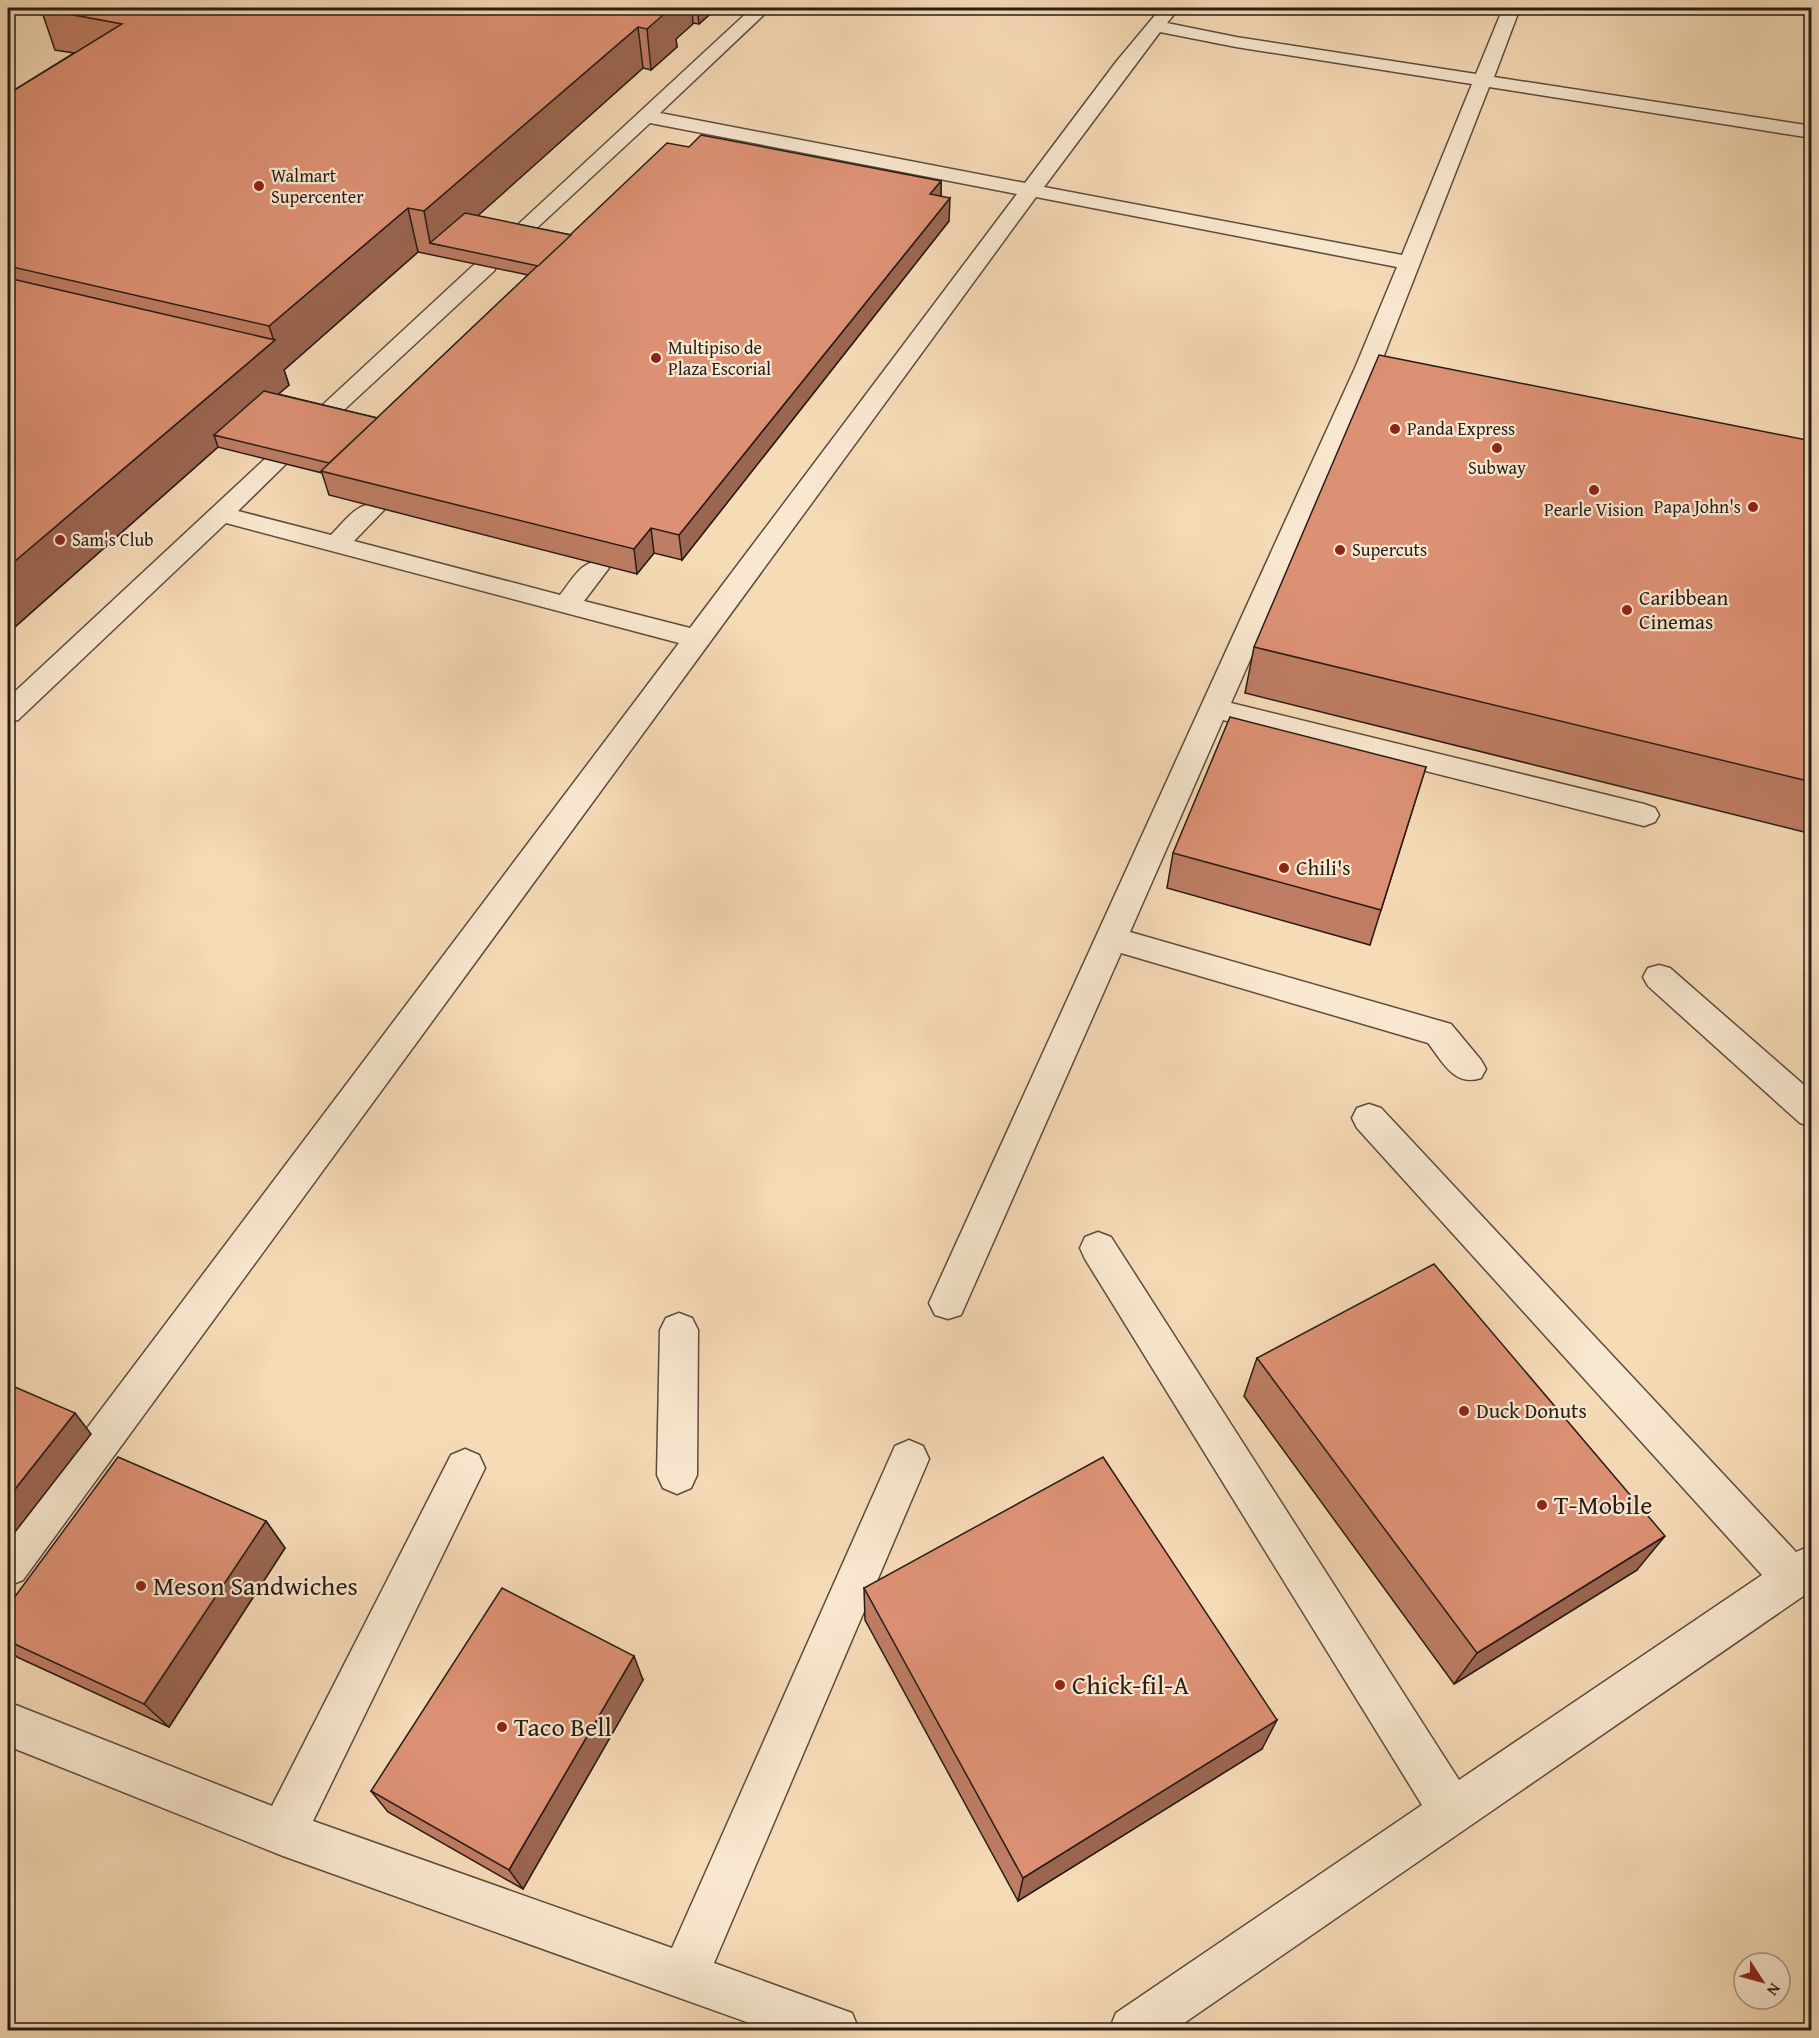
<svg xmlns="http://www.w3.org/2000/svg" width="1819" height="2038" font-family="'Gentium Book Plus',serif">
<rect width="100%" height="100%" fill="#f6dbb7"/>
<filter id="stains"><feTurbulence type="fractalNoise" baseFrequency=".00333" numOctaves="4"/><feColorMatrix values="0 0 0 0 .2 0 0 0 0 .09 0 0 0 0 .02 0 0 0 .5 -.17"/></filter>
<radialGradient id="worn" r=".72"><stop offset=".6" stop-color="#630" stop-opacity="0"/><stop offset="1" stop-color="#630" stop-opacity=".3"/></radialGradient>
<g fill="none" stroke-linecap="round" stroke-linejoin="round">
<g stroke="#5c4c3f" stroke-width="3">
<g id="service">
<path d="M752,8H771L660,113L1025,183L1116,62L1161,8H1179L1167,23L1236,37L1476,74L1503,8H1520L1494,77L1812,126V138L1489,87L1379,368L1231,703L1644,804L1655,808L1659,815L1655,822L1644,826L1223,720L1130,932L1451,1024L1481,1060L1486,1069L1481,1078C1454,1087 1443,1062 1428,1043L1121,953L961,1315L948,1319L935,1315L929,1303L1355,368L1397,267L1036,197L23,1580L8,1586V1533L679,643L226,523L18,720L8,722V698L267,457L276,455L285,457L288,462L238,511L331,535C345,521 359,499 380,505L384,510L354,541L560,595C573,579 583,557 605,562L609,568L584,601L690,628L1017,194L650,123L525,239L518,241L511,239L507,235L511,231ZM1160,32L1236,47L1472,84L1402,255L1044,187Z"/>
<path d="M486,260L494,261L497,266L494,271L332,421L324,423L316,421L312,416L316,411L478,261Z"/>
<path d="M1659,965L1670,968L1812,1092V1127L1800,1123L1648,986L1643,977L1648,968Z"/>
<path d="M1369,1104L1381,1108L1796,1552L1812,1545V1590L1174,2030H1109L1116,2013L1422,1805L1085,1259L1080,1248L1085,1237L1098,1232L1111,1237L1459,1780L1762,1575L1357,1128L1352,1118L1357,1108Z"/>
<path d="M679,1313L692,1318L698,1330L697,1475L691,1488L677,1494L663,1488L657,1475L660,1330L666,1318Z"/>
<path d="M909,1440L923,1446L929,1459L714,1963L852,2013L859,2030H769L283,1856L8,1746V1702L272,1806L451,1455L465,1449L479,1455L485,1468L313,1821L672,1948L895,1446Z"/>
</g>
</g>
<use href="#service" fill="#f9e8d0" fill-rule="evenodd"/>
</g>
<g fill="#be7d64" stroke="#281c17" stroke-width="1.5" fill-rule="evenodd">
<path d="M44,8H717L699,24L693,23L676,39L677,47L651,70L643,68L477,216L571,235L689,147L941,181V196L949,221L682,560L654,553L637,574L329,495L322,473L218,447L8,633V94L74,53L55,50L41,9ZM418,252L528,275L377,418L278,394L289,385L284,370Z"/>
<path d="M1812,441V834L1245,693L1254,647Z"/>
<path d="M1426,767L1370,945L1167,888L1173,853Z"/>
<path d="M1812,964V982L1804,975Z"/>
<path d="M1257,1358L1637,1570L1454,1684L1244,1396Z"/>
<path d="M266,1521L285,1548L169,1727L17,1657L8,1648V1606Z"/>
<path d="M864,1588L1262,1749L1018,1901L865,1620Z"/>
<path d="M643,1680L523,1889L388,1812L371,1791Z"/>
</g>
<g fill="#9b6651" stroke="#281c17" stroke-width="1.5">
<path d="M665,8H692L693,24L676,39L677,47L651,70L647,29Z"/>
<path d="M697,8H717L699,24Z"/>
<path d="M638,27L643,68L444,246L430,243L424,211Z"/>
<path d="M941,181V204L930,194Z"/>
<path d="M950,198L949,221L682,560L679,535Z"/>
<path d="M408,208L418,252L284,370L289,385L228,438L214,435L218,447L8,633V567L274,341L269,326Z"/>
<path d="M651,528L654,553L637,574L634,549Z"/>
<path d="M75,1413L91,1434L8,1541V1498Z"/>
<path d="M266,1521L285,1548L169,1727L144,1704Z"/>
<path d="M1665,1536L1637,1570L1454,1684L1477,1653Z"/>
<path d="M634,1656L643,1680L523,1889L509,1870Z"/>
<path d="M1277,1720L1262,1749L1018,1901L1023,1878Z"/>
</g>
<g fill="#dd9174" stroke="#281c17" stroke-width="1.5">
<path d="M44,8H671L647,29L638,27L424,211L408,208L269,326L8,266V94L122,24L41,9Z"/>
<path d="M701,135L941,181L930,194L950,198L679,535L651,528L634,549L321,471L667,143L689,147Z"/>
<path d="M465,213L571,235L538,266L430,243Z"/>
<path d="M8,278L275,340L8,567Z"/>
<path d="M1379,355L1812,441V782L1254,647Z"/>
<path d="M264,391L377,418L329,463L214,435Z"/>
<path d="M1230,717L1426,767L1381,910L1173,853Z"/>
<path d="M1434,1264L1665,1536L1477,1653L1257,1358Z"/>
<path d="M8,1384L75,1413L8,1498Z"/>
<path d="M118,1457L266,1521L144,1704L8,1641V1606Z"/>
<path d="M1103,1457L1277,1720L1023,1878L864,1588Z"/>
<path d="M502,1588L634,1656L509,1870L371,1791Z"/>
</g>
<g fill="#8f2418" stroke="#f9e8d0" stroke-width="2">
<circle cx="259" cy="186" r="6"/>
<circle cx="656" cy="358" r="6"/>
<circle cx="1395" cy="429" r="6"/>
<circle cx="1497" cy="448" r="6"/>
<circle cx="1594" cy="490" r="6"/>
<circle cx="1753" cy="507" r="6"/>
<circle cx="60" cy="540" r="6"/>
<circle cx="1340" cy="550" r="6"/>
<circle cx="1627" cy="610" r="6"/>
<circle cx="1284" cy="868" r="6"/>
<circle cx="1464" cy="1411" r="6"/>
<circle cx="1542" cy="1505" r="6"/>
<circle cx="141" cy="1586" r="6"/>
<circle cx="1060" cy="1685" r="6"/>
<circle cx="502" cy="1727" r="6"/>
</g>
<g text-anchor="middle" stroke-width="4.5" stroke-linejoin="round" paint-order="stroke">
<g font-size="18" fill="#281c17" stroke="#f9e8d0" text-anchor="start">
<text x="271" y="182">Walmart<tspan x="271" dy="21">Supercenter</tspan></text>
<text x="668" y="354">Multipiso de<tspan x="668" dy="21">Plaza Escorial</tspan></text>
<text x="1407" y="435">Panda Express</text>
<text x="1497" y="474" text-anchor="middle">Subway</text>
<text x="1741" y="513" text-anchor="end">Papa John's</text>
<text x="1594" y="516" text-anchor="middle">Pearle Vision</text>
<text x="72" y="546">Sam's Club</text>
<text x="1352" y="556">Supercuts</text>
</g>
<g font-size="21" fill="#281c17" stroke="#f9e8d0" text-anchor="start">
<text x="1639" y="605">Caribbean<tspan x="1639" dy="24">Cinemas</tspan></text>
<text x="1296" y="875">Chili's</text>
<text x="1476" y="1418">Duck Donuts</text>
</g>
<g font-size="26" fill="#281c17" stroke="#f9e8d0" text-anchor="start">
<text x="1554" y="1514">T-Mobile</text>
<text x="153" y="1595">Meson Sandwiches</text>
<text x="1072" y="1694">Chick-fil-A</text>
<text x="514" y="1736">Taco Bell</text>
</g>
</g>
<rect width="1819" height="2038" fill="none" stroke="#f6dbb7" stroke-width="30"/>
<rect x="9" y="9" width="1801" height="2020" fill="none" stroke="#281c17" stroke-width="3"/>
<rect x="15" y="15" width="1789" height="2008" fill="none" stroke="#281c17" stroke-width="1.5"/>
<g transform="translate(1762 1981) rotate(126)"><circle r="28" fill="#f9e8d0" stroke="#a59686" stroke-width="1.5"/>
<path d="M0-4.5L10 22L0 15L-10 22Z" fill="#8f2418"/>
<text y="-9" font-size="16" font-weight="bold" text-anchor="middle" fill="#281c17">N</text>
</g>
<rect width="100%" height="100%" filter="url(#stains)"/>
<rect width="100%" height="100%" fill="url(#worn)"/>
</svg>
